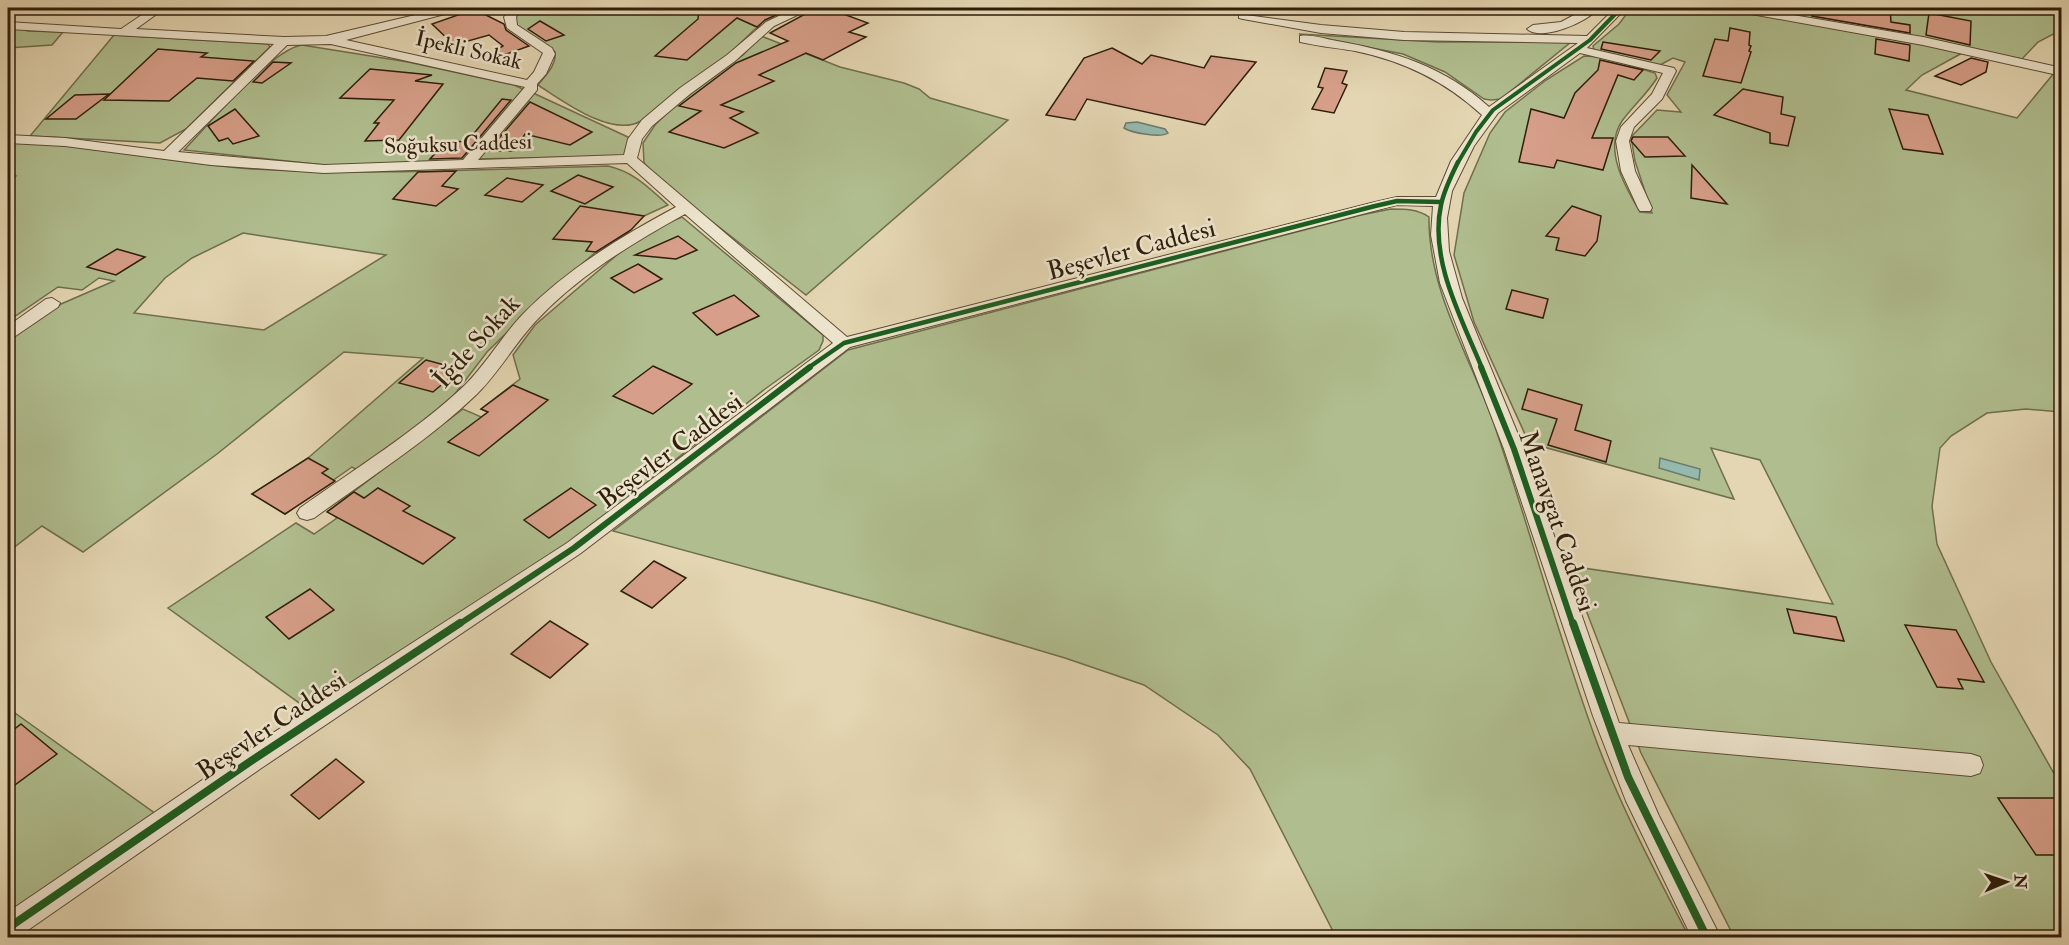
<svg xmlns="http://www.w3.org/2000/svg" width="2069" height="945" font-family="'IM FELL Double Pica',serif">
<rect width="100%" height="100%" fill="#e4d6b2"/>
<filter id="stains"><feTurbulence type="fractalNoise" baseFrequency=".00333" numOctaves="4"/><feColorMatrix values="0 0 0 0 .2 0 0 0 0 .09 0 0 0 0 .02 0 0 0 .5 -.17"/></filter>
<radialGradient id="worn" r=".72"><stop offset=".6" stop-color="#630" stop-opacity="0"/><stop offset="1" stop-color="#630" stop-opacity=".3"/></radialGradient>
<g fill="#b0be8f" stroke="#6f6e4c" stroke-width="1.5" fill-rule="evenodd">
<path d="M521,8H795L755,29L728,55L641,121C612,138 563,101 538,85C545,76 557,65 555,52L517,26L515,19Z"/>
<path d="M1631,8H1719L1964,52L1922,75L1906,90L2017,118L2054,73L2061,74V412L2026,409L1987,413L1951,436L1940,448L1932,506L1937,544L1991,662L2061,786V937H1734L1641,753L1569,566L1833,604L1760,460L1711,448L1734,499L1529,443L1474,322L1454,255L1464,193L1490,133L1505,112L1546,80L1584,56L1602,57L1655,73L1657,78C1647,94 1633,106 1622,121C1603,149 1625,187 1640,212L1652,213L1635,161L1631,137L1657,110L1681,112L1667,95L1685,62L1673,58L1660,65L1594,50L1593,46L1619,24Z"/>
<path d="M1752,8H2061V30L2038,42L2022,59Z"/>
<path d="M19,28L28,31L63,32L52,45L8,48V29Z"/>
<path d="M1299,34L1438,42H1571L1501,99L1491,100L1484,99L1445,72L1403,54Z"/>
<path d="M114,35L268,44L270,47L186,129L160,143L30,136Z"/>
<path d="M761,36L840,67L904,83L919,89L930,98L1008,120L806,295L664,184L644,163L643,143L655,125L672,108L743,55Z"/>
<path d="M302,45L408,62L514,85L523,89L464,161L334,166L184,150C209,125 270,50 302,45Z"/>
<path d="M531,92L630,138L624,156L476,159Z"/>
<path d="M8,142C90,144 170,163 252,169C370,176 489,169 608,166C634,172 648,187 668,205L644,216L619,212L602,229L628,233L608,244L602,252H596L544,296L487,352L448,403L360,471L352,467L285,514L252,494L308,458L423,358L344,352L217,454L83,552L42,526L8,552V339L61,304L114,281L99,278L82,290L58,287L8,321V182L16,176L8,172ZM243,233L386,255L264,330L134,313L165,278L192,258Z"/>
<path d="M1391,209C1404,209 1418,209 1429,217C1428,291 1470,356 1494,424C1530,529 1558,636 1596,740C1621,808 1656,873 1689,937H1336L1250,769L1218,735L1144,685L1065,658L875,602L613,531L848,350L1361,215Z"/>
<path d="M682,217L823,335V341L819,350L765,389L579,536L309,710L168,608L296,523L314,534L337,518L328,511L463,409L481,417L488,412L481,409L520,379L513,355L535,325L618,254L655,228Z"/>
<path d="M8,708L156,814L8,914Z"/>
</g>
<g fill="#95b9ae" stroke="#6c7b6c" stroke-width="1.5">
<path d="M1137,122L1165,129L1168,133C1161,138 1132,133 1124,128L1126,123Z"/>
<path d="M1660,458L1700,469L1699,480L1659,468Z"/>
</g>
<g fill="#d79f89" stroke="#2e1e0a" stroke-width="1.5">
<path d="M464,8H472L504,24L506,30L529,46L498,57L495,51L503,46L489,35L454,45L432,24L461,14Z"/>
<path d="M699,8H792L765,20L757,27L737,18L687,60L655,56L698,19Z"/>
<path d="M811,8H827L868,23L849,32L866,37L823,60L806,53L759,75L774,81L721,105L743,112L730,118L758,133L724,148L669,132L701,111L679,106L736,63L788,41L770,33L809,12Z"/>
<path d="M1812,8H1890L1891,22L1910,25V33L1812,16Z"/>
<path d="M1929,13L1971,21L1970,45L1926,35Z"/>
<path d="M540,21L564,35L546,41L528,29Z"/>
<path d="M1730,28L1750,32L1749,45L1751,46L1749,51L1751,52L1741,83L1703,76L1715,39L1728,41Z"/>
<path d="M1876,39L1910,45L1909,61L1875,54Z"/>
<path d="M1603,42L1660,51L1651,60L1601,49Z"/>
<path d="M1112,48L1142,64L1151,55L1204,68L1211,56L1256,62L1205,125L1087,99L1075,120L1046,115L1084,58Z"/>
<path d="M158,49L207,53L201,57L254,61L233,81L197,78L169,101L104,100Z"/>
<path d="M1971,58L1988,62L1986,72L1961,85L1935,76Z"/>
<path d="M1600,60L1643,70L1634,80L1618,75L1592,138H1613L1603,170L1557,160L1554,168L1519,162L1531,109L1564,118L1575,93L1598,70Z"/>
<path d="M273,62L291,63L262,83L253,82Z"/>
<path d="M1325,68L1347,71L1342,83L1347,85L1334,113L1312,109L1323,88L1318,87Z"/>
<path d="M370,69L432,75L415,81L443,84L399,140L365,141L379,123H374L394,100L340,98Z"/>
<path d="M1743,89L1783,97L1781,114L1795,117L1788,146L1770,143V133L1714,115Z"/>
<path d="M109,94L76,119H46L75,95Z"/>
<path d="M502,99L511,100L462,158L430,159L444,144H450L452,141L467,142Z"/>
<path d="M530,102L592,132L570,145L525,134L514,151H488Z"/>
<path d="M235,109L259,136L233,144L228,138L219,141L208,126Z"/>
<path d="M1889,109L1928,115L1943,154L1903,149Z"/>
<path d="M1633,137H1668L1685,156L1645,157L1631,141Z"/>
<path d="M1692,165L1727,204L1691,198Z"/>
<path d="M456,171L442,186L458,189L436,206L393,199L418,172Z"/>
<path d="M578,175L613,187L585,204L551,191Z"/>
<path d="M507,178L543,185L522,202L485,195Z"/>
<path d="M580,206L644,216L631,230L596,252L586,251L592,242L553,239Z"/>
<path d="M1572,206L1601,216L1597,241L1585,256L1556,250L1559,238L1546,236Z"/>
<path d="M678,236L697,250L676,259L635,255Z"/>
<path d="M117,249L145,257L116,275L87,267Z"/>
<path d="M638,264L662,279L634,293L611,278Z"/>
<path d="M1512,290L1548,299L1543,318L1506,309Z"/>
<path d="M734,295L759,316L717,335L693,313Z"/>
<path d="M426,360L460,369L433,392L399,383Z"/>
<path d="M653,366L692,384L653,414L613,396Z"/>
<path d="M513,385L548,400L479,456L448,442L488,412L481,409Z"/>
<path d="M1528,389L1582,405L1575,430L1611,441L1606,462L1548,445L1557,419L1522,409Z"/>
<path d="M308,458L328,469L322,473L335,481L285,514L252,494Z"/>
<path d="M378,488L410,506L403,511L455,538L423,564L327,512L354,492L364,498Z"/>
<path d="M571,488L596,505L549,538L524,520Z"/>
<path d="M654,561L686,578L652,608L621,591Z"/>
<path d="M310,589L334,610L289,639L266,617Z"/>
<path d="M1787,609L1836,617L1844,641L1794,633Z"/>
<path d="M550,621L588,644L550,678L511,654Z"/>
<path d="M1905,625L1956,630L1984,682L1958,679L1963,689L1937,687Z"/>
<path d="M21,724L57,754L8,790V734Z"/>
<path d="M336,759L364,782L319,819L291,795Z"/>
<path d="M1998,798H2056L2061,806V855H2036Z"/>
</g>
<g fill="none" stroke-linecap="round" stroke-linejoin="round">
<g stroke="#5c4c34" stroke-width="2">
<g id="street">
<path d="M152,8H165L136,29L284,37L326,36L445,8H461L460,10L346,40L527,80L534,72L543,53L507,28L504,17L511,8H521L516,17L517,25L552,48L555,54L546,74L537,84V90L478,160L624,155L628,139L642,120L680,88L727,55L766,22L796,8H809L808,10L774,26L735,61L690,94L652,126L642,139L637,158L847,337L1375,202L1397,197H1436L1451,161L1482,115C1445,81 1404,61 1355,51C1337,48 1318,46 1300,42V36C1311,34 1325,39 1337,41C1394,51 1445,67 1489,107L1578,43L1404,40L1321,33L1243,19L1239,18V14L1321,25L1404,32L1587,36L1615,8H1626L1587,48L1674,68L1676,71L1662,99L1634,127L1629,141L1635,171L1652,208L1650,211H1640L1638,208L1621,171L1616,141L1621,127L1652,94L1663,73L1580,53L1498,113L1474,146L1452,191L1447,218L1449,251L1462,298L1524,449L1619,723L1971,754L1980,757L1983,765L1980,773L1971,776L1628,745L1659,816L1721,938H1692L1626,801L1593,716L1504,449L1440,283L1431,235L1433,206L1397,205L850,347L581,553L260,769L18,937L8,938V912L242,753L567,543L833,343L685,214C631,244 576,277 534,323C514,345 499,372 477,394C428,441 369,478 314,518L307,520L300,518L297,513L300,508C356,468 415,432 465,385C487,363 502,336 523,314C567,269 622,236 676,207L627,163L324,173L211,165L65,146L8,143V135L65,138L164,151L274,44L8,29V22L121,29ZM331,44L335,45L525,87L463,160L324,165L178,152L287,45Z"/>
<path d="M1587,8H1599C1587,22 1542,42 1527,29L1533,25L1561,22Z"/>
<path d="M1729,8H1752L1923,37L2062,68V76L1923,45L1735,11Z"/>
<path d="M52,298L60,303L58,307L14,337L8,338V326L46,299Z"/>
</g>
</g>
<use href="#street" fill="#ede4cd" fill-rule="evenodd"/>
<g stroke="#ede4cd" stroke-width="6">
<path id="cycleway-far3" d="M1457,164L1476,132L1493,110L1590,40L1621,8"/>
</g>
<g stroke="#ede4cd" stroke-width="8">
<g id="cycleway-far2">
<path d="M1458,162C1451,176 1444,190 1441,205C1429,260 1462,319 1482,368"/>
<path d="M808,368L844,343L1375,206L1397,201L1441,202"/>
</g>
</g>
<g stroke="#ede4cd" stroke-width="10">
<g id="cycleway-far1">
<path d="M1481,367L1514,449L1573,625"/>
<path d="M458,625L574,548L810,367"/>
</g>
</g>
<g stroke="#ede4cd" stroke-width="11">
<g id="cycleway">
<path d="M1573,623L1628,777L1707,938"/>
<path d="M8,928L251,761L460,623"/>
</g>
</g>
<use href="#cycleway-far3" stroke="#1b5e20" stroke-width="4"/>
<use href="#cycleway-far2" stroke="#1b5e20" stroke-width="4.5"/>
<use href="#cycleway-far1" stroke="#1b5e20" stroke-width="6"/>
<use href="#cycleway" stroke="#1b5e20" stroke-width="8"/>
</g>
<g text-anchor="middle" stroke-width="5" stroke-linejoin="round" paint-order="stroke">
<g font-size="22" fill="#2e1e0a" stroke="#ede4cd">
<text transform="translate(469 49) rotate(13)" y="8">İpekli Sokak</text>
<text transform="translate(458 143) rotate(-2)" y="8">Soğuksu Caddesi</text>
</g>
<g font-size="26" fill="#2e1e0a" stroke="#ede4cd">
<text transform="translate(1131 249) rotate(-15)" y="9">Beşevler Caddesi</text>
<text transform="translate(476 341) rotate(-48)" y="9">İğde Sokak</text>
<text transform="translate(670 450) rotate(-37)" y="9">Beşevler Caddesi</text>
<text transform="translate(1558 521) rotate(71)" y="9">Manavgat Caddesi</text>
<text transform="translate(271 725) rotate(-34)" y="9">Beşevler Caddesi</text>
</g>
</g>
<rect width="2069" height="945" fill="none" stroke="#e4d6b2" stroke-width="30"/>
<rect x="9" y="9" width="2051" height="927" fill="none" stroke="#2e1e0a" stroke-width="3"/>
<rect x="15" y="15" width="2039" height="915" fill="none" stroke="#2e1e0a" stroke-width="1.5"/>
<g transform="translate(2006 882) rotate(88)" stroke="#ede4cd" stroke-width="4.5" paint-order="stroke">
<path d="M0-4.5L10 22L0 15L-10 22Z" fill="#2e1e0a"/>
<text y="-9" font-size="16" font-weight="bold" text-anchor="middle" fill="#2e1e0a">N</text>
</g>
<rect width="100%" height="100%" filter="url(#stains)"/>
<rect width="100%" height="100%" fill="url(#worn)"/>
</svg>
